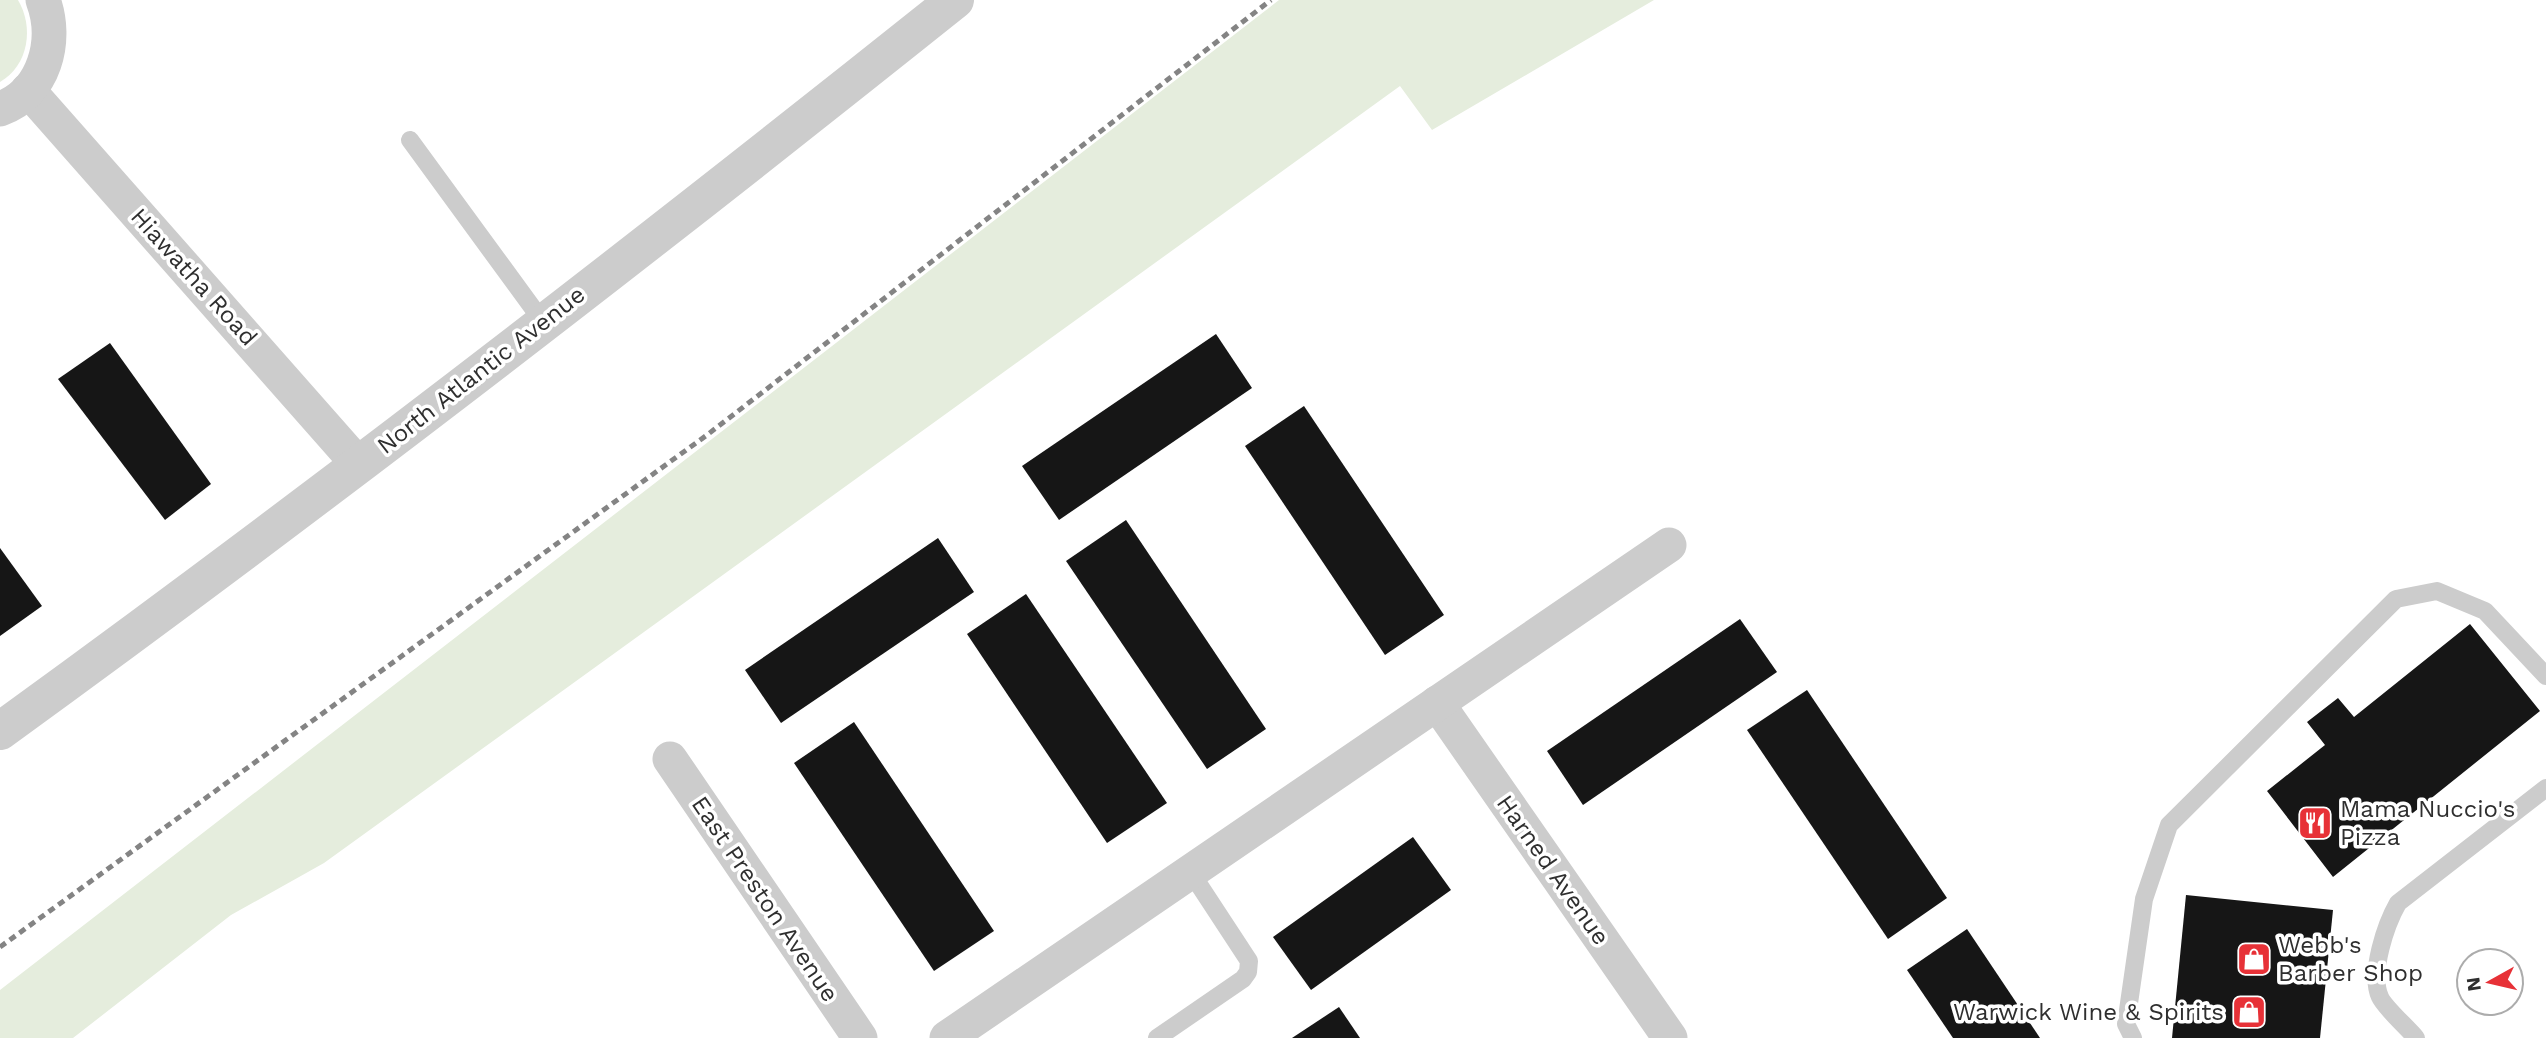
<svg xmlns="http://www.w3.org/2000/svg" width="2546" height="1038" font-family="'Work Sans',sans-serif">
<rect width="100%" height="100%" fill="#fff"/>
<g fill="#e5eddd">
<path d="M0,0H18C34,27 29,65 0,82Z"/>
<path d="M1279,0H1654L1432,130L1400,86L324,863L231,915L73,1038H0V990Z"/>
</g>
<g fill="#161616">
<path d="M1216,334L1252,388L1059,520L1022,466Z"/>
<path d="M110,343L211,484L165,520L58,379Z"/>
<path d="M1304,406L1444,615L1385,655L1245,446Z"/>
<path d="M1126,520L1266,729L1207,769L1066,561Z"/>
<path d="M938,538L974,592L781,723L745,670Z"/>
<path d="M0,548L42,606L0,636Z"/>
<path d="M1026,594L1167,803L1107,843L967,634Z"/>
<path d="M1740,619L1777,672L1583,805L1547,751Z"/>
<path d="M2470,624L2540,711L2333,877L2267,791L2325,745L2307,722L2338,698L2354,717Z"/>
<path d="M1807,690L1947,898L1888,939L1747,730Z"/>
<path d="M854,722L994,931L934,971L794,763Z"/>
<path d="M1413,837L1451,890L1311,990L1273,937Z"/>
<path d="M2186,895L2333,910L2320,1038H2172Z"/>
<path d="M1967,929L2040,1038H1953L1907,970Z"/>
<path d="M1339,1007L1360,1038H1292Z"/>
</g>
<g fill="none" stroke-linecap="round" stroke-linejoin="round">
<g stroke="#ccc" stroke-width="18">
<path d="M410,140L543,322"/>
<path d="M1157,1038L1243,979L1248,972L1249,961L1190,871"/>
<path d="M2133,1038L2126,1024L2144,899L2169,825L2396,599L2437,591L2485,611L2546,676"/>
<path d="M2416,1038C2408,1028 2384,1007 2380,997C2369,973 2386,924 2398,903L2546,788"/>
</g>
<g stroke="#ccc" stroke-width="35">
<path d="M28,90L358,464"/>
<path d="M0,109C45,93 58,40 43,0"/>
<path d="M1437,703L1670,1038"/>
<path d="M670,759L860,1038"/>
<path d="M947,1038L1669,545"/>
</g>
<path stroke="#ccc" stroke-width="38" d="M0,731C324,496 642,250 955,0"/>
<path stroke="#848484" stroke-width="5" stroke-dasharray="7 5" stroke-linecap="butt" d="M0,947L707,435L1271,0"/>
</g>
<defs>
<g id="restaurant-square" transform="scale(1.75)"><rect x="-9" y="-9" width="18" height="18" rx="4" fill="#e73137" stroke="#fff"/><path d="M-5-6h1v4h1v-4h1v4h1v-4h1v5L-1.5 .5V6h-2V.5L-5-1ZM5-6V6H3V1.5H1.5Q1.5-4 5-6Z" fill="#fff"/></g>
<g id="shop-square" transform="scale(1.75)"><rect x="-9" y="-9" width="18" height="18" rx="4" fill="#e73137" stroke="#fff"/><path d="M-5-2.5h2.3a2.7 3.5 0 0 1 5.4 0H5L5.5 6h-11ZM-1.5-2.5h3a1.5 2.3 0 0 0-3 0Z" fill="#fff"/></g>
</defs>
<g fill-rule="evenodd">
<use href="#restaurant-square" x="2315" y="823"/>
<use href="#shop-square" x="2254" y="959"/>
<use href="#shop-square" x="2249" y="1012"/>
</g>
<g text-anchor="middle" stroke-width="7" stroke-linejoin="round" paint-order="stroke">
<g font-size="24" fill="#2f2f2f" stroke="#fff">
<text transform="translate(194 277) rotate(48)" y="8">Hiawatha Road</text>
<text transform="translate(481 370) rotate(-38)" y="8">North Atlantic Avenue</text>
<text transform="translate(1553 870) rotate(55)" y="8">Harned Avenue</text>
<text transform="translate(765 899) rotate(56)" y="8">East Preston Avenue</text>
</g>
<g font-size="24" fill="#2f2f2f" stroke="#fff" text-anchor="start">
<text x="2340" y="817">Mama Nuccio's<tspan x="2340" dy="28">Pizza</tspan></text>
<text x="2278" y="953">Webb's<tspan x="2278" dy="28">Barber Shop</tspan></text>
<text x="2224" y="1020" text-anchor="end">Warwick Wine &amp; Spirits</text>
</g>
</g>
<g transform="translate(2490 982) rotate(262)"><circle r="33" fill="#ffffff" stroke="#acacac" stroke-width="2"/>
<path d="M0-5L12 26L0 18L-12 26Z" fill="#e73137"/>
<text y="-10" font-size="19" font-weight="bold" text-anchor="middle" fill="#2f2f2f">N</text>
</g>
</svg>
